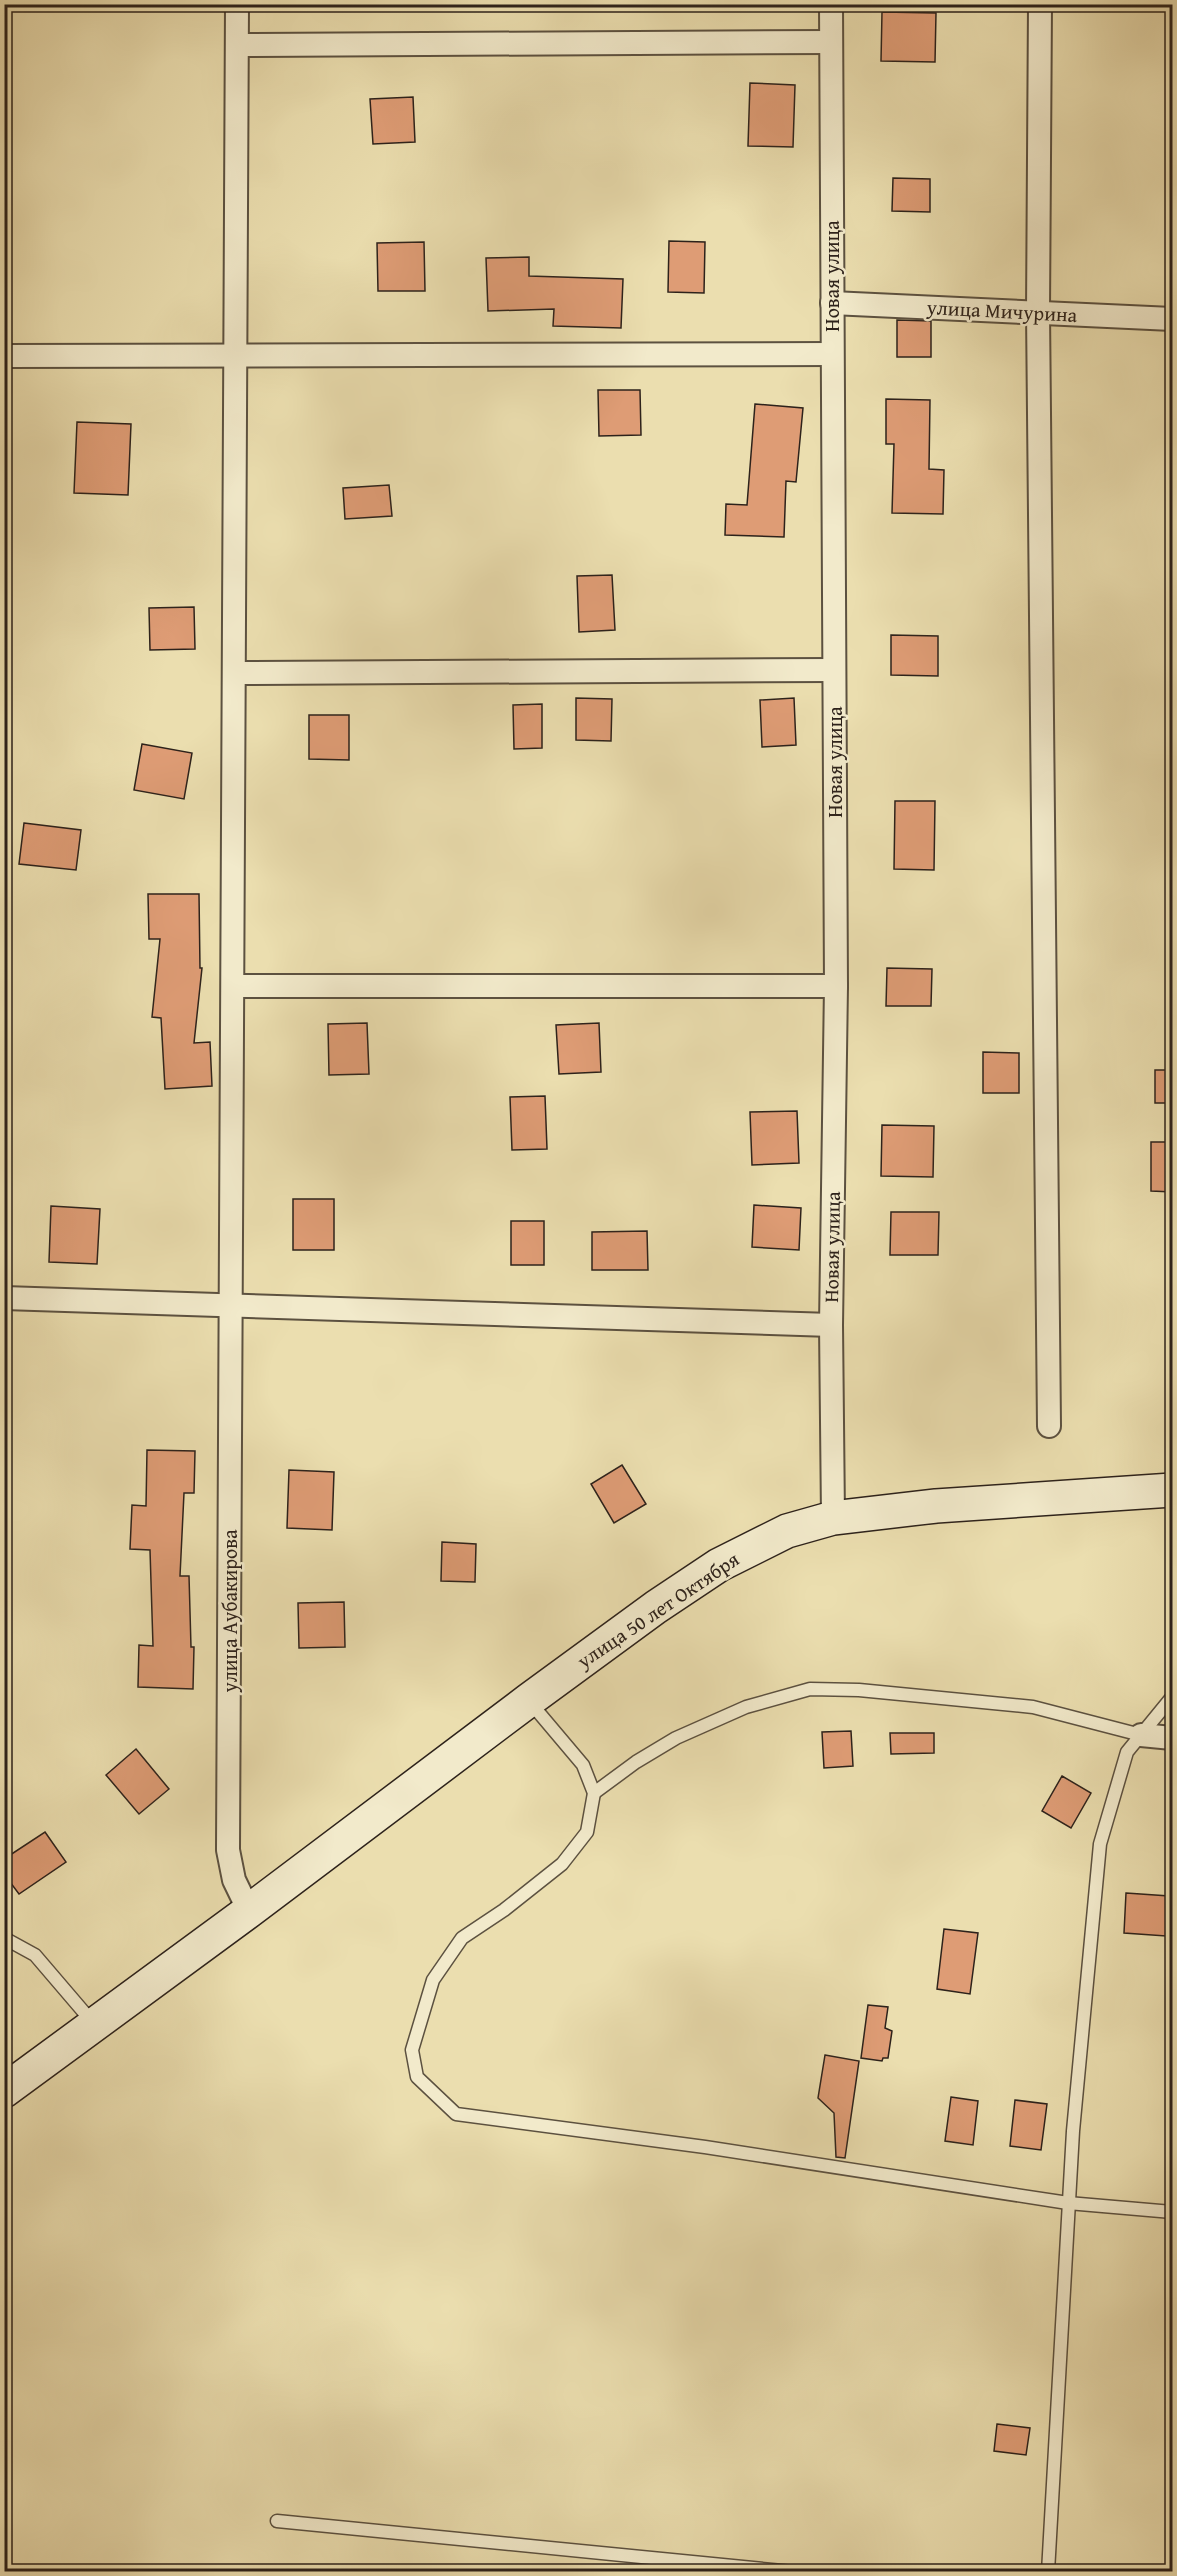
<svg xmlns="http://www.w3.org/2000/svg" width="1177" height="2576" font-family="'Gentium Book Plus',serif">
<rect width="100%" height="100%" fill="#ebdeaf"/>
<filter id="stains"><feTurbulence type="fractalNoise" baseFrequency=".00333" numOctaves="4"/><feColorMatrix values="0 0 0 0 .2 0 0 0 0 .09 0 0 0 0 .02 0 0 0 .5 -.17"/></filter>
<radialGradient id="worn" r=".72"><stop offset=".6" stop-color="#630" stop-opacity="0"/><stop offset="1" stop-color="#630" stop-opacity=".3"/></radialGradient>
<g fill="#de9c75" stroke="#2d221b" stroke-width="1.5">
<path d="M882,12L936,13L935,62L881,61Z"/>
<path d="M750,83L795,85L793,147L748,146Z"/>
<path d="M413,97L415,142L373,144L370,99Z"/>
<path d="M893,178L930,179V212L892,211Z"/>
<path d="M669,241L705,242L704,293L668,292Z"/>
<path d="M424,242L425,291H378L377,243Z"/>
<path d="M529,257V276L623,279L621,328L553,326L554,309L488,311L486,258Z"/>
<path d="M897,320L931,321V357H897Z"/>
<path d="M598,390H640L641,435L599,436Z"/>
<path d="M886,399L930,400L929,469L944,470L943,514L892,513L894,444H886Z"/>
<path d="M755,404L803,408L796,482L786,481L784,537L725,535L726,504L747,505Z"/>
<path d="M77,422L131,424L128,495L74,493Z"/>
<path d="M389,485L392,516L345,519L343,488Z"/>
<path d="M612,575L615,630L579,632L577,576Z"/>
<path d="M194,607L195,649L150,650L149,608Z"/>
<path d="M891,635L938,636V676L891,675Z"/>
<path d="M576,698L612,699L611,741L576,740Z"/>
<path d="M794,698L796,745L762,747L760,700Z"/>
<path d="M542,704V748L514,749L513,705Z"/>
<path d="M309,715H349V760L309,759Z"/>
<path d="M142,744L192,753L184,799L134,790Z"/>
<path d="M895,801H935L934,870L894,869Z"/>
<path d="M24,823L81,830L76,870L19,864Z"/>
<path d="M148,894H199L200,968H202L194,1043L210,1042L212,1086L165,1089L161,1018L152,1017L160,939H149Z"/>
<path d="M887,968L932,969L931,1006H886Z"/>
<path d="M367,1023L369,1074L329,1075L328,1024Z"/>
<path d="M599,1023L601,1072L559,1074L556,1025Z"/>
<path d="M983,1052L1019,1053V1093H983Z"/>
<rect x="1155" y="1070" width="18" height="33"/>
<path d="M545,1096L547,1149L512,1150L510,1097Z"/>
<path d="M797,1111L799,1163L752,1165L750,1112Z"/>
<path d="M882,1125L934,1126L933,1177L881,1176Z"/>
<path d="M1151,1142H1173V1192L1151,1191Z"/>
<rect x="293" y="1199" width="41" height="51"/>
<path d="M754,1205L801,1208L799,1250L752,1247Z"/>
<path d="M51,1206L100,1209L97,1264L49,1262Z"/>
<path d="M891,1212H939L938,1255H890Z"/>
<rect x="511" y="1221" width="33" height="44"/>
<path d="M647,1231L648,1270H592V1232Z"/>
<path d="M147,1450L195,1451L194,1493H184L180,1576H189L191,1647H194L193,1689L138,1687L139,1645L153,1646L150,1550L130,1549L132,1505L146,1506Z"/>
<path d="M622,1465L646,1504L614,1523L591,1484Z"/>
<path d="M289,1470L334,1472L332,1530L287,1528Z"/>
<path d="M442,1542L476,1544L475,1582L441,1581Z"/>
<path d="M344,1602L345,1647L299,1648L298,1603Z"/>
<path d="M851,1731L853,1766L824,1768L822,1732Z"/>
<path d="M890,1733H934V1753L891,1754Z"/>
<path d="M136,1749L169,1789L139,1814L106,1775Z"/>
<path d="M1062,1776L1091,1793L1071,1828L1042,1811Z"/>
<path d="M45,1832L66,1862L19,1894L4,1874V1859Z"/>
<path d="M1126,1893L1169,1896L1166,1936L1124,1933Z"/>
<path d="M944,1929L978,1933L970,1994L937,1989Z"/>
<path d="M868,2005L888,2007L885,2028L892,2031L888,2058H883L882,2061L861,2058Z"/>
<path d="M825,2055L859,2061L845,2158L836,2157L834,2113L818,2098Z"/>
<path d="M951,2097L978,2101L973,2145L945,2141Z"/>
<path d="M1015,2100L1047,2104L1041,2150L1010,2146Z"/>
<path d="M997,2424L1030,2428L1026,2455L994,2451Z"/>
</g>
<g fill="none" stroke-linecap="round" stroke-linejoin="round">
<g stroke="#5c5140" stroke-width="15">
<g id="lane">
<path d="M529,1701L583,1765L594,1793L587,1832L562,1864L504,1910L462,1938L433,1980L412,2050L417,2077L456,2114L705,2147L1068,2203L1172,2212"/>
<path d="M594,1793L636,1762L676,1738L746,1707L810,1689L859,1690L1033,1707L1141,1735"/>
<path d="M4,1938L35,1955L94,2024"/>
<path d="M277,2521L793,2572"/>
<path d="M1048,2572L1073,2131L1100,1844L1127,1752L1172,1697"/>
</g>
</g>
<g stroke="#5c5140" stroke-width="26">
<g id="street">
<path d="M237,4L228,1850L234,1880L249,1911"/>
<path d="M831,4L836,986L831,1325L833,1518"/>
<path d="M1040,4L1038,312L1049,1426"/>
<path d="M237,45L831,42"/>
<path d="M832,303L1172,319"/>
<path d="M4,356L832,354"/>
<path d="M234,673L834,670"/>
<path d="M233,986H836"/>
<path d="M4,1298L831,1325"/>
<path d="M1141,1735L1172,1738"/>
</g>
</g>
<g stroke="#2d221b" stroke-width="36">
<path id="secondary" d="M4,2091L249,1911L529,1700L656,1607L719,1565L787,1531L833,1518L936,1506L1172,1490"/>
</g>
<use href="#lane" stroke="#f2eacb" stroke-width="12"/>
<use href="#street" stroke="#f2eacb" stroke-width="22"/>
<use href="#secondary" stroke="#f2eacb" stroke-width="33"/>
</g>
<g text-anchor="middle" stroke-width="5" stroke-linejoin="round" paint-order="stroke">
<g font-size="20" fill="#2d221b" stroke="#f2eacb">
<text transform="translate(832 276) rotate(-90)" y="7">Новая улица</text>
<text transform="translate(1002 311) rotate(3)" y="7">улица Мичурина</text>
<text transform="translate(835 762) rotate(-90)" y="7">Новая улица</text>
<text transform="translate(832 1247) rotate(-89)" y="7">Новая улица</text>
<text transform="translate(658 1610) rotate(-34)" y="7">улица 50 лет Октября</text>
<text transform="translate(230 1611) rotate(-90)" y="7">улица Аубакирова</text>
</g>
</g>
<rect width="1177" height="2576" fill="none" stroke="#ebdeaf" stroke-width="24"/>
<rect x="6" y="6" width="1165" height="2564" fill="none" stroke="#2d221b" stroke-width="3"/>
<rect x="12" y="12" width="1153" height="2552" fill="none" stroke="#2d221b" stroke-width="1.5"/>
<rect width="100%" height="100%" filter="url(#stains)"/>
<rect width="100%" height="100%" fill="url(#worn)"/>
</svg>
